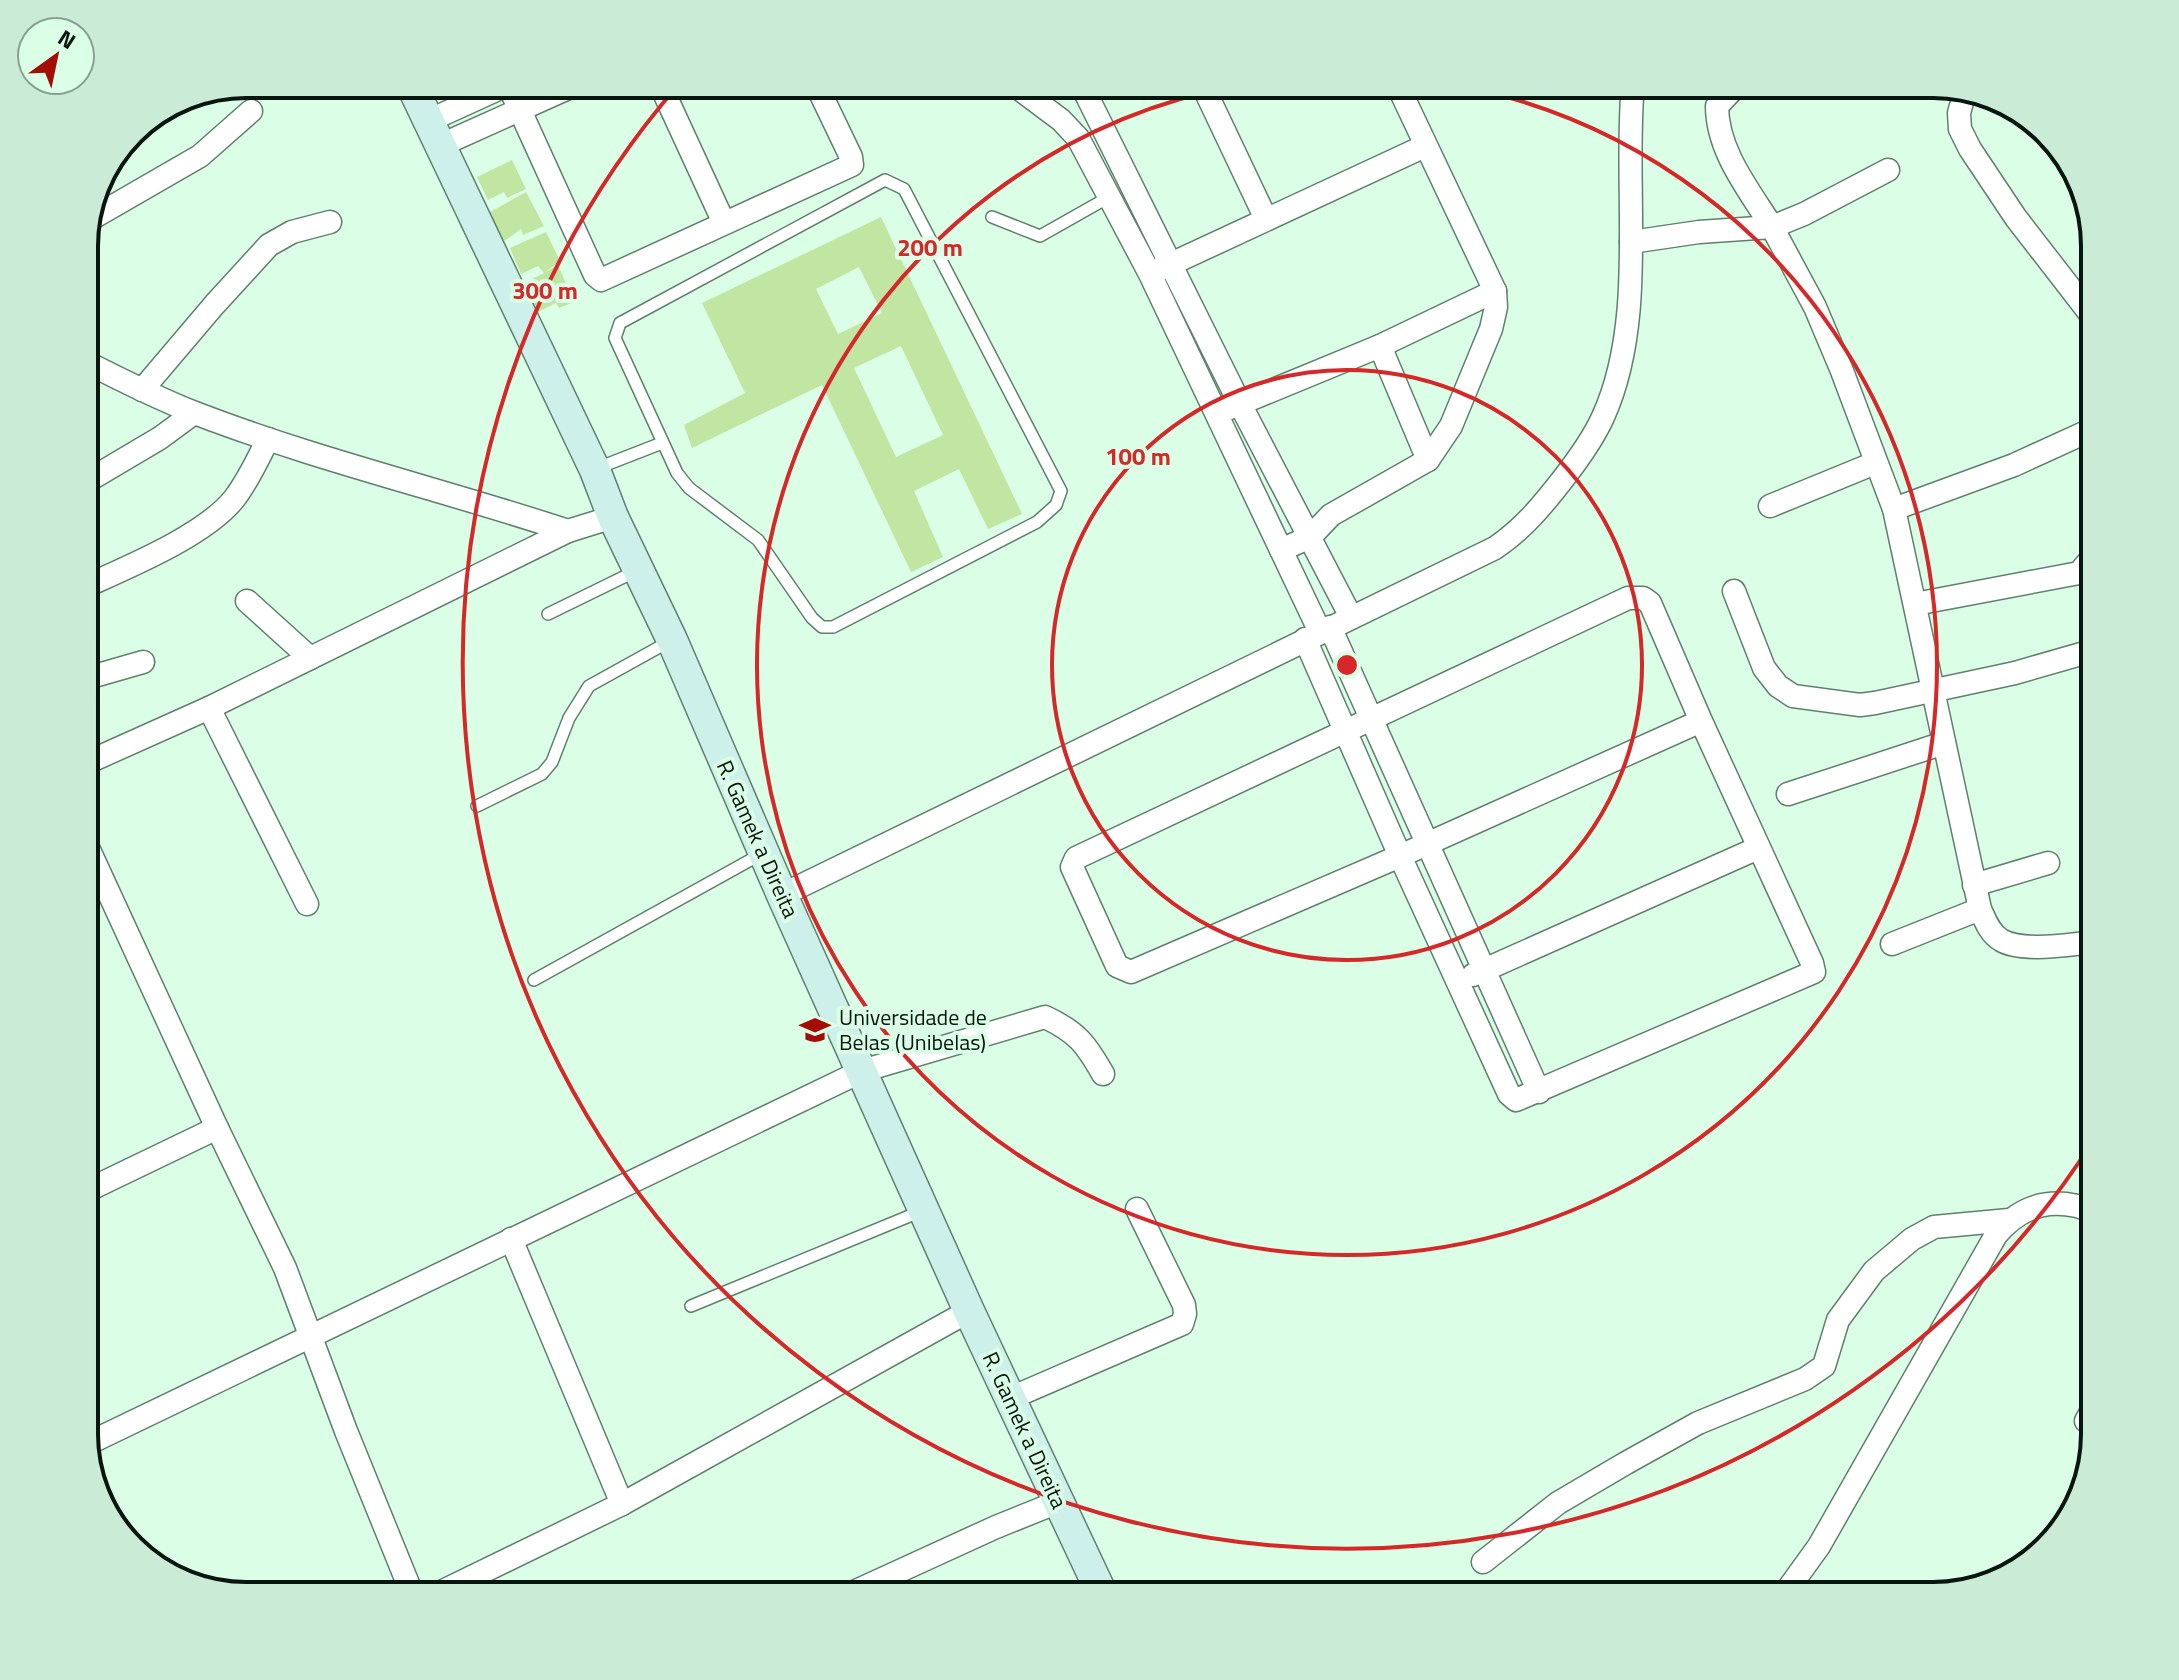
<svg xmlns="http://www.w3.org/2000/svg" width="2179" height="1680" font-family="'Titillium Web',sans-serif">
<rect width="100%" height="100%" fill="#dbfee7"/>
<g fill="#c0e6a2" fill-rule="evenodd">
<path d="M512,160L526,189L507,198L504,192L488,200L477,177Z"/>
<path d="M526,192L544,226L523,235L521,229L503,242L490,212Z"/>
<path d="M881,217L1022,514L988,529L959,469L914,491L943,557L911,572L822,385L692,448L684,425L745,393L702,303ZM859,267L882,313L838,334L816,289ZM901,346L943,435L896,457L854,368Z"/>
<path d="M546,232L560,261L544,273L558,265L574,302L559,308L556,303L536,313L524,283L544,273L538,266L521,274L510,248Z"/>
</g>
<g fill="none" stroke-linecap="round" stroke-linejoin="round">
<g stroke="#60806d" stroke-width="14">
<g id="service">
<path d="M885,180L904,189L1061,491L1056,505L1037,522L833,627H822L812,618L758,540L689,488L677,473L615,338L620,323Z"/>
<path d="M992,217L1040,236L1109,197"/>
<path d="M595,469L662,443"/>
<path d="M548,614L638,570"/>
<path d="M477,806L542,774L552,762L569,718L589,686L672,640"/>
<path d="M534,980L763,853"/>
<path d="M691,1306L924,1210"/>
</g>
</g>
<g stroke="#60806d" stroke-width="25">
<g id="minor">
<path d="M508,84L595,275L601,280L852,165L851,157L816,84"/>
<path d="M660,84L724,223"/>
<path d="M1013,84L1061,120L1078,138L1150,274L1320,632"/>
<path d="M1077,84L1086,94L1239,402L1351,617"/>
<path d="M1202,84L1266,219"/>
<path d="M1738,84L1717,106C1717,151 1749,190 1772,227L1804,214L1888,170"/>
<path d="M1964,95L1959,113L1960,129L1970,149L2016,218L2095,320"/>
<path d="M428,121L509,84"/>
<path d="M439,146L577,84"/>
<path d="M89,220L200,156L251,111"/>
<path d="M1631,242L1699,232L1772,227L1815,307L1842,371L1894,509L1980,909C1985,920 1990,934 2001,940C2022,953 2071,944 2095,942"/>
<path d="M1158,270L1425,146"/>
<path d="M1380,346L1428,460"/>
<path d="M84,361C121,380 157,398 195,413C317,460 444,490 568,531"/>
<path d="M142,390L215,304L269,245L292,232L330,222"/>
<path d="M1227,409L1380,346L1495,291"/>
<path d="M84,483L160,438L194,413"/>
<path d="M1770,506L1875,463"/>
<path d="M1894,509L2014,465L2095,428"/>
<path d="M1281,550L1310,537L1331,515L1428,460L1451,426L1491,329L1496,307L1495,291L1397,84"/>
<path d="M84,587C128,567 204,536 234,499C248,481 258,459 268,439"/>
<path d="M1734,591L1764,668L1778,686L1793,696L1860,705L1875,703L2015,673L2095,650"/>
<path d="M247,601L310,658"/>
<path d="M1915,604L2079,573L2095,554"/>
<path d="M1330,627L1539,1092"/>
<path d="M1305,639L1400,856L1509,1094L1516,1100L1814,972L1812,963L1701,721L1650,603L1643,598H1628L1076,858L1072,867L1117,966L1131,972L1400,856L1701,721"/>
<path d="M84,679L143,662"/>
<path d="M209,708L307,904"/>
<path d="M84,764L209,708L568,531L613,517"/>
<path d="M1788,794L1944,743"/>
<path d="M84,839L217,1128L285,1268L346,1431L413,1596"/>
<path d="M1974,885L2048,863"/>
<path d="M782,895L1495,548C1523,529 1542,506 1563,479C1577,461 1593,439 1603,417C1648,318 1623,190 1633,84"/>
<path d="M1892,944L1980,909"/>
<path d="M1473,975L1758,848"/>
<path d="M84,1192L217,1128"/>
<path d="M511,1239L622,1504"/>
<path d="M1011,1398L1182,1324L1185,1314L1184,1305L1137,1209"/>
<path d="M2086,1421L2095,1405"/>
<path d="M85,1445L862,1071L1045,1017C1077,1032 1086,1044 1103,1074"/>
<path d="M1483,1562L1558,1503L1626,1463L1698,1423L1805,1379L1824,1366L1838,1320L1874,1271L1912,1239L1934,1227L2009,1220"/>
<path d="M433,1596L622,1504L969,1311"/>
<path d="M845,1596L996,1527L1058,1502"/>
<path d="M1783,1596L1819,1546L1996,1235C2023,1203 2056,1196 2095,1212"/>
</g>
</g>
<g stroke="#60806d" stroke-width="33">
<path id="secondary" d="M411,84L595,470L613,517L672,640L782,895L969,1311L1103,1596"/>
</g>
<use href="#service" stroke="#fff" stroke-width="11"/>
<use href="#minor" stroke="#fff" stroke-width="22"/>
<use href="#secondary" stroke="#cef0eb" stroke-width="30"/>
</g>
<g fill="none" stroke="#d62828" stroke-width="4">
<circle cx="1347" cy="665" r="295"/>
<path d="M1455 85A590 590 0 1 1 1239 85"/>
<path d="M2093 1141A885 885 0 1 1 679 84"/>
</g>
<defs>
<g id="university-bare" transform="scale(2.4)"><path d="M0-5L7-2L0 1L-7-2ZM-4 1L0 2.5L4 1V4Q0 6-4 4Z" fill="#a30d06" stroke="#dbfee7" stroke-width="2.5" paint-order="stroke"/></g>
</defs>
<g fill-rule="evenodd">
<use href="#university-bare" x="815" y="1030"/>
</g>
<g text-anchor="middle" stroke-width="8" stroke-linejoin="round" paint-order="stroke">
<g font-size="22" fill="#09160f" stroke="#dbfee7">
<text transform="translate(758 839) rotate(66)" y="8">R. Gamek a Direita</text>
<text transform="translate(1025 1430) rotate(65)" y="8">R. Gamek a Direita</text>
</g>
<g font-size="22" fill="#09160f" stroke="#dbfee7" text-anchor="start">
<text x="839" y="1025">Universidade de<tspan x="839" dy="25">Belas (Unibelas)</tspan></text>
</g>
</g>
<path d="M0 0H2179V1680H0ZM246 98H1933A148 148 0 0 1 2081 246V1434A148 148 0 0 1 1933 1582H246A148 148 0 0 1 98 1434V246A148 148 0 0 1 246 98Z" fill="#caebd6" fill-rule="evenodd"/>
<path fill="none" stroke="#09160f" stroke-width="4" d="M246 98H1933A148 148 0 0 1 2081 246V1434A148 148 0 0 1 1933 1582H246A148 148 0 0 1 98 1434V246A148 148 0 0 1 246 98Z"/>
<circle cx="1347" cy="665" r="12" fill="#d62828" stroke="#dbfee7" stroke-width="4"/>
<g font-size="24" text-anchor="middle" font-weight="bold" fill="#d62828" stroke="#dbfee7" stroke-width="8" stroke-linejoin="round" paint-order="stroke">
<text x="930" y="256">200 m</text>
<text x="545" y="299">300 m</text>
<text x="1138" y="465">100 m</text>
</g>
<g transform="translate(56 56) rotate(33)"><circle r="38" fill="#dbfee7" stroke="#87a191" stroke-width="2"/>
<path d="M0-6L14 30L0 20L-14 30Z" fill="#a30d06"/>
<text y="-12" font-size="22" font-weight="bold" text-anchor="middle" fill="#09160f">N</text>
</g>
</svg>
